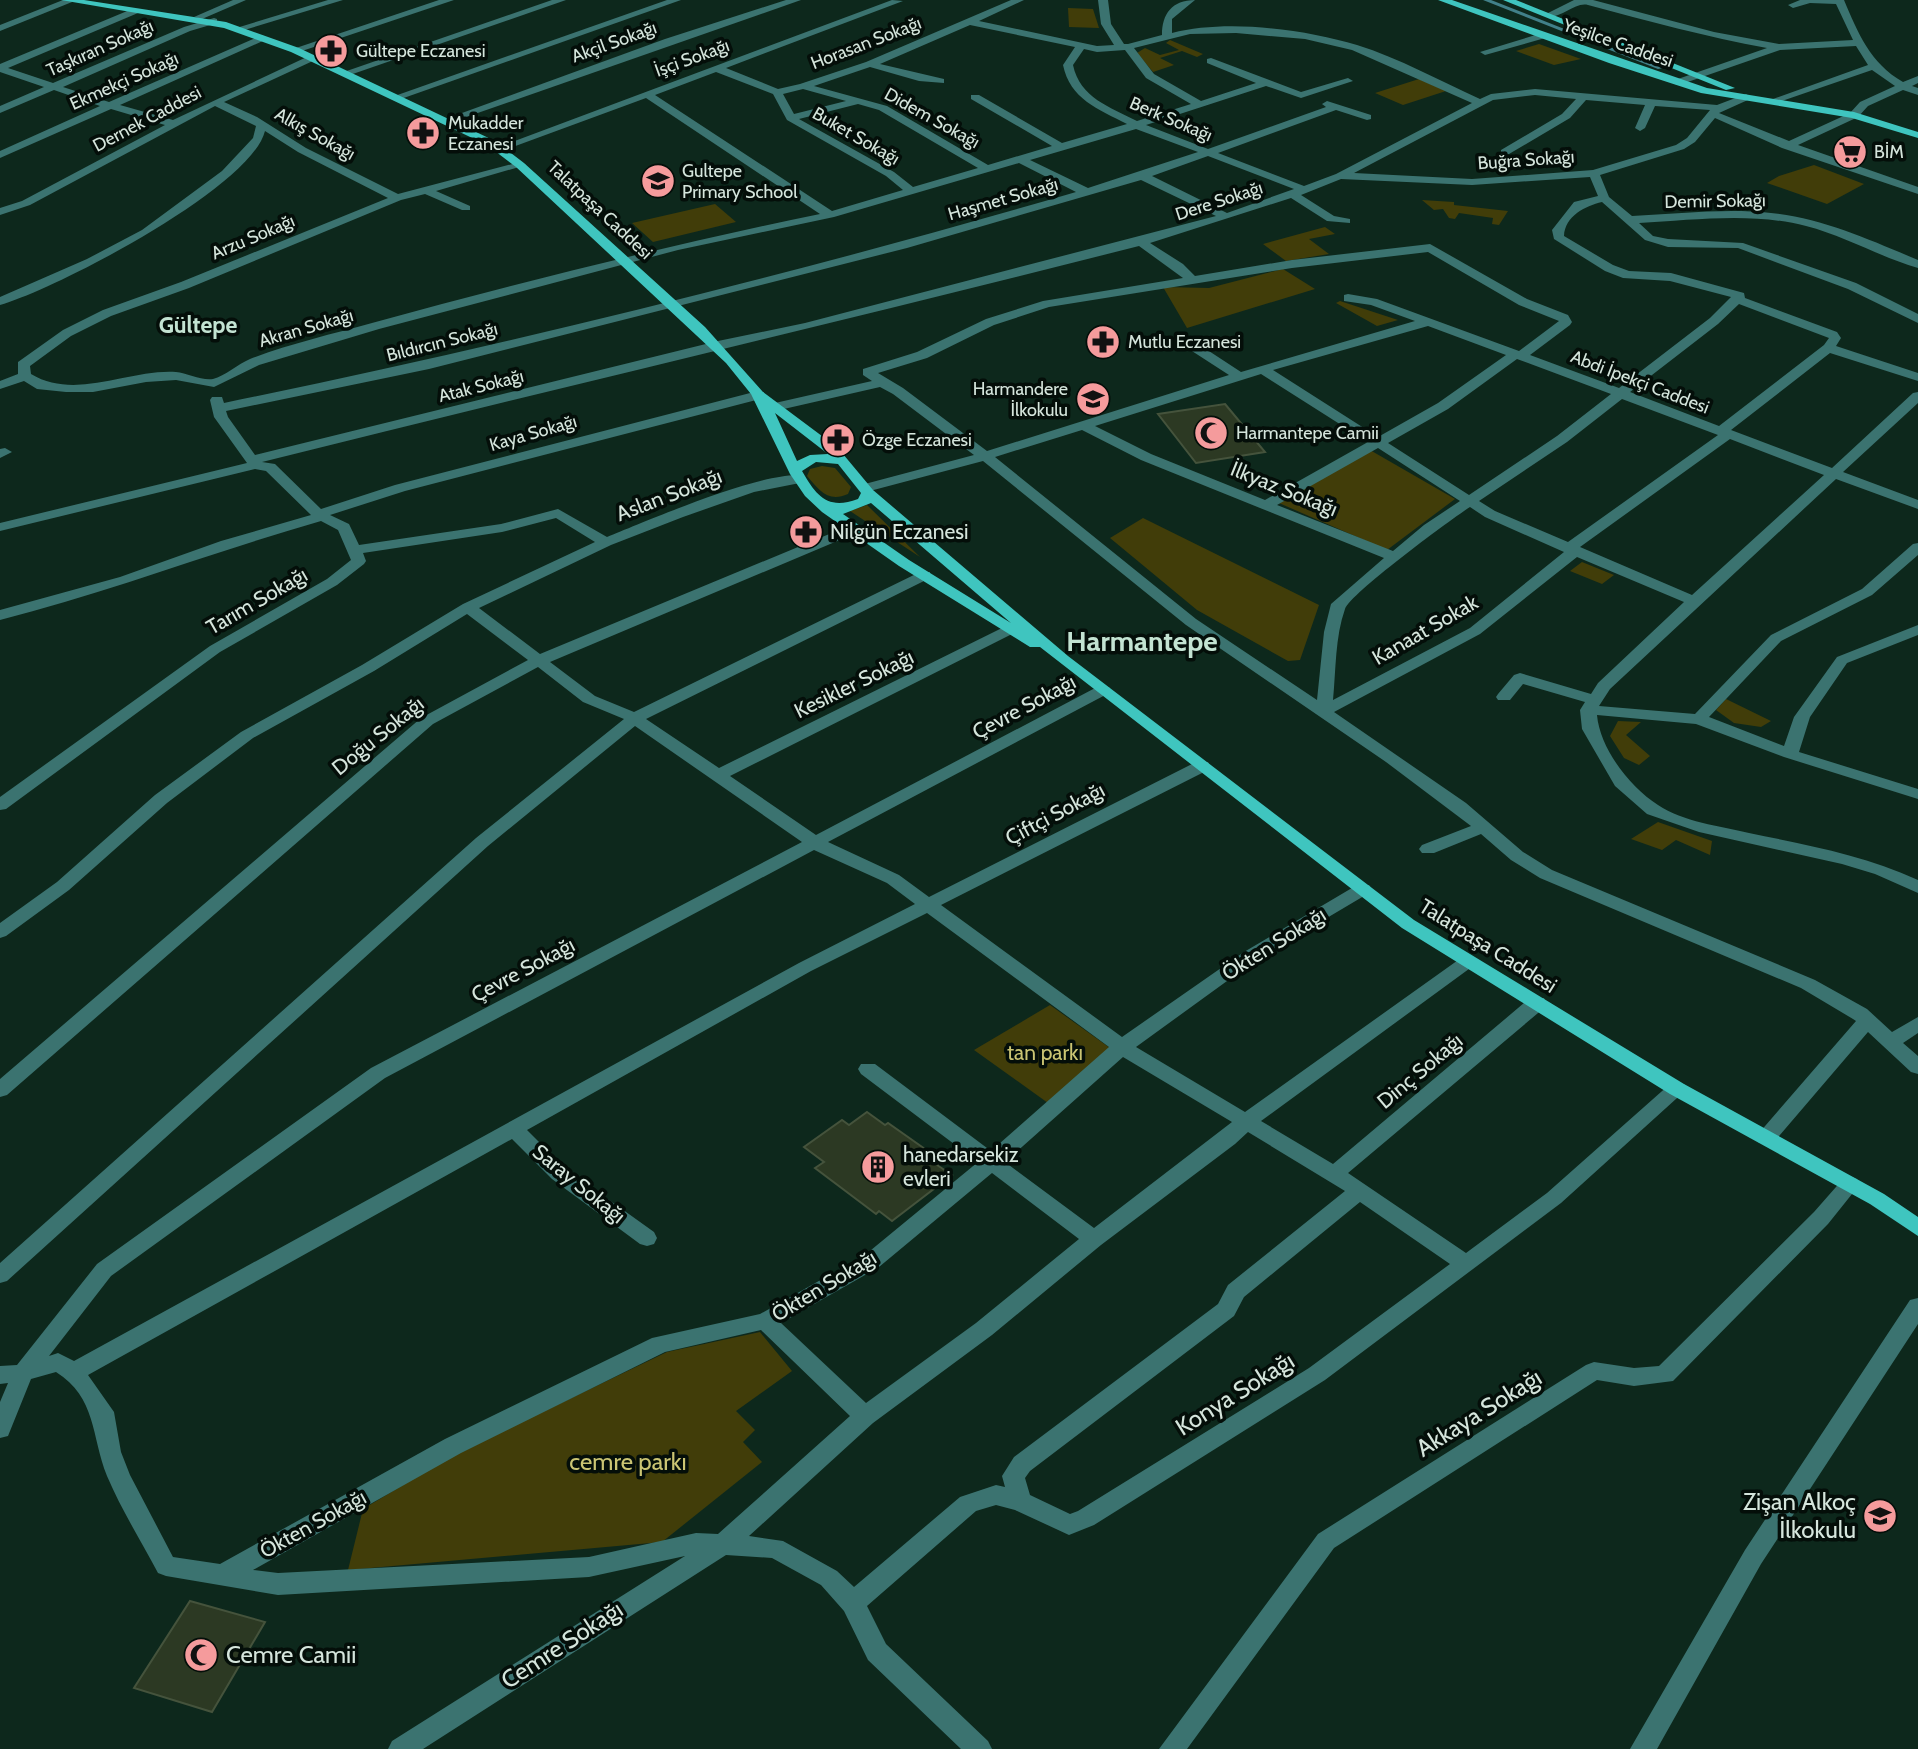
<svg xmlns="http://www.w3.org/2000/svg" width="1918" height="1749" font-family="Cabin,sans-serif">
<rect width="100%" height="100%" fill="#0d281c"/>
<g fill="#413d09">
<path d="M1068,8L1093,9L1099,28L1069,27Z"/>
<path d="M1170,40L1203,54L1197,57L1182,51L1160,58L1174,65L1153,72L1137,53L1145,48L1160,55L1179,50L1166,43Z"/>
<path d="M1539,44L1581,59L1554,65L1516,51Z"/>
<path d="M1419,79L1446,91L1403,105L1375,93Z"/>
<path d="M1814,165L1864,184L1827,204L1767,183L1779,176Z"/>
<path d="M1422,200L1454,202V205L1508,211L1499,225L1492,224L1493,218L1459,213L1455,219L1449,218L1443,209L1434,210Z"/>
<path d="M715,204L736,222L653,242L632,223Z"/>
<path d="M1325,227L1335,234L1309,239L1329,254L1286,261L1263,244Z"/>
<path d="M1283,269L1315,289L1187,328L1163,287L1209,288Z"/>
<path d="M1340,301L1398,320L1377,326L1336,303Z"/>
<path d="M1363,446L1455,499L1387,550L1272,500Z"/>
<path d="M822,466L835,468L851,487L848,494C828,503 819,490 807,476L810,469Z"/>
<path d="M867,505L920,557L850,511Z"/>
<path d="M1143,518L1319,605L1300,660L1288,661L1197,610L1110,538Z"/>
<path d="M1582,562L1614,575L1602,584L1570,571Z"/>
<path d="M1726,699L1771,721L1761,727L1734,723L1716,710Z"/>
<path d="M1618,721L1641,722L1626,735L1650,756L1639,765L1624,758L1610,736Z"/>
<path d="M1658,822L1712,841L1710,855L1676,840L1662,850L1631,839Z"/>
<path d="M1050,1005L1110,1048L1048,1103L974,1050Z"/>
<path d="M760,1332L792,1371L736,1411L755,1430L743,1442L762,1462L662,1542L348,1570L363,1509L455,1454L667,1352Z"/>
</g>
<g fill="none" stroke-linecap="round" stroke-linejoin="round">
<path fill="#418089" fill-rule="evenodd" d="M1483,0H1491L1663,68L1658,69Z"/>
</g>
<g fill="#2c3923" stroke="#45533c" stroke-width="2">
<path d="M1225,404L1265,452L1196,463L1158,414Z"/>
<path d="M867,1112L885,1125L888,1123L942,1161L937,1165L952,1175L892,1221L879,1211L876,1214L815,1168L824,1162L804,1147L842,1120L849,1125Z"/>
<path d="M190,1601L265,1622L212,1712L134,1688Z"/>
</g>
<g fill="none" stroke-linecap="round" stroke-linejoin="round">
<g fill="#3b7370" fill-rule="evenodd">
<path d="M63,0H77L0,31V25Z"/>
<path d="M233,0H246L202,19L194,17Z"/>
<path d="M328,0H343L241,31L233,29Z"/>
<path d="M439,0H454L299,52L290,50Z"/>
<path d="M552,0H566L347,76L338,74Z"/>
<path d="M667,0H681L398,100L389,98Z"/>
<path d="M786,0H801L449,123L440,121L665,39Z"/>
<path d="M892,0L903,1L726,68L778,89L800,84L866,62L1011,0H1024L979,21L1097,46L1114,45L1101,24L1098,0H1108L1111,24L1124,44H1128L1162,35C1162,14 1172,0 1195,0L1172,19V33C1226,19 1304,29 1357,45C1399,58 1440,81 1480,99L1491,94L1535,89L1717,105L1746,94L1751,97L1750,99L1719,113L1789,141L1850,113L1860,102L1895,86L1872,70L1779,102L1770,100L1868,65L1856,46L1780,50L1679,85L1675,84V80L1767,48C1707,37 1648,21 1588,5C1574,1 1557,23 1544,15L1574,0H1593L1714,32L1779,44L1853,40L1836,4L1810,3L1793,8L1788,5L1800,0H1844C1858,33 1870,63 1903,82L1918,76V83L1912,86L1918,88V95L1903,90L1868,106L1858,117L1798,145L1918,187V194L1782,148L1715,118L1695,142L1684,149L1600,175L1609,197L1632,216C1678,214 1725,208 1771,213C1822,218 1870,240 1918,260V268C1880,257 1845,236 1806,226C1752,212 1694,220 1639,223L1653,236L1668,239L1743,243L1856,283L1918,314V323L1848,289L1738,248L1668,247L1645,240L1602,202C1585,206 1565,216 1564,236L1613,265L1629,271L1671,273L1744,293L1745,298L1837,332L1841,338L1836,346L1918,373V381L1830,353L1731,430L1832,468L1913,393L1918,392V403L1843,472L1918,500V509L1836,479L1610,689L1599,706L1695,714L1771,635L1862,589L1913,544L1918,543V555L1872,595L1781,641L1709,717L1784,746L1794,717L1837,657L1918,625V635L1847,663L1810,717L1799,752L1918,789V799L1784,757L1696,724L1597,715C1600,749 1630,787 1658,805C1683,822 1720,826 1749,833C1807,845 1864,855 1918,880V893L1875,874L1842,864L1699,832L1647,814L1615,786L1582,729L1580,710L1585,702L1523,684L1510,700H1498L1496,697L1498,694L1514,675L1520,673L1591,694L1598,683L1684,602L1577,557L1480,634L1334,712L1466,803L1523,852L1552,870L1815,980L1867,1009L1892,1032L1918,1017V1033L1903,1043L1918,1056V1074L1911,1072L1868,1032L1773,1143H1759L1756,1138L1759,1133L1856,1021L1853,1019L1801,988L1540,878L1511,860L1481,834L1434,853H1422L1419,849L1422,845L1471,826L1386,762L1186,625L983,461L866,492L861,491V485L974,455L893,394L880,387L775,411L768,407L775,403L872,381L863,375V369L917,352L986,319L1043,301L1183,278L1139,246C847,320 554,389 262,462L275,464L321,509L395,485L754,392H764V398L405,491L330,515L349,524L359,545L501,524L558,509L607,537C647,521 768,468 805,476V482L754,492L683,517L611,545L479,608L540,654L851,525H861V531L550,662L595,696L634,712L920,572H930V578L646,719L719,768L1004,627H1014L1017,630L1014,633L730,776L816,835L1097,687H1109L1111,690L1109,693L828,842L899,875L929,897L1196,762H1208L1210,766L1208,770L941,905L1122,1037L1244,952L1357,885H1369L1372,889L1369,893L1256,960L1136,1047L1245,1112L1461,958H1473L1476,962L1473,966L1261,1121L1333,1164L1530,998H1544L1546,1003L1544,1008L1348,1173L1466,1253L1547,1193L1670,1084H1684L1687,1089L1561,1203L1325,1380L1094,1525L1069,1535L1015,1510L996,1505L976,1511L867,1606L886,1644L988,1741L992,1749H961L868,1660L844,1611L821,1585L772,1558L726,1555L423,1749H388L392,1741L685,1556L589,1577L278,1595L166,1576L158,1573C141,1541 121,1509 107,1476C91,1436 97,1398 56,1372L31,1379L8,1436L0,1438V1402L8,1383L0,1384V1366L17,1365L97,1264L371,1068L802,842L635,726L488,846L7,1281L0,1283V1263L476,838L624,719L583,702L538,667L433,724L7,1095L0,1097V1079L421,718L528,660L467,614L374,671L253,738L167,803L69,890L6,936L0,938V923L57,882L155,795L241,732L362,665L463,604L595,542L556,518L502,532L363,553L366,561L364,564L337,585L220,652L6,809L0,810V797L210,646L327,579L351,560L338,530L321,521C213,552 109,592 0,620V610L120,577L221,541L311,515L266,471L255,469L0,531V523L247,463L214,417L210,400L212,397H222L224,403C511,344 795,274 1076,192L1019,163L834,217L678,250L379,329L259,365L214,387L176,380L146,382L93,392H66L37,389L24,381L0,389V381L18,374V362L63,330L103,310L181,282L388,198L298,152L265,131C251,188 56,289 0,305V297L87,259L142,230L222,171L253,138L256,126L215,106L30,205L0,215V208L22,201L165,125L111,109L0,158V151L100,106L54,90L0,113V106L44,87L0,72V64L132,9H138V13L8,68L53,83L184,27L214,18L217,19V23L190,31L63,87L109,102L262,35L267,38L265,40L120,105L173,120L311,55L316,58L315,60L224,102L257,117L306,148L398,194L520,162L526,165L436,191L470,206V210H462L425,194L401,200L189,288L111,316L71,336L30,366L31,374C76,401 128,369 176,372C187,373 202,381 213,379C225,376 238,364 250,359C289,344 332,334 372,323C521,282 670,245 820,214L646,98L502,151L493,149ZM970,25L1075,47L1063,65C1070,99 1098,109 1127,124L1062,143L979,95H971V99L1052,146L988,165L887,106L814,86L870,67L919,81L944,83V79L880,64ZM1236,33L1305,39L1352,50L1472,103L1336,174L1304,186L1218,153L1336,110L1367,120L1371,119V115L1327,101L1322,104L1326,107L1208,149L1146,125L1266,86L1301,98L1353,81L1348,78L1301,92L1211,58L1207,59V63L1256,83L1201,101L1154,74L1134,48L1190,34ZM1084,49L1097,52L1125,50L1146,78L1191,104L1137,121C1110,107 1080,98 1073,65ZM716,72L773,94L787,120L886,176L903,190L832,211L655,95ZM803,89L846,101L794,114L783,94ZM1535,95L1576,99L1562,114L1501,150V154H1509L1570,118L1586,100L1645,105L1635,128L1640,131L1645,128L1655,106L1710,110L1687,138L1676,145L1593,170L1472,179L1354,173L1493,100ZM858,104L879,110L978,168L913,187L894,172L799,119ZM1136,129L1198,152L1088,188L1030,160ZM1208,156L1294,189L1227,213L1152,176ZM1590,177L1598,196L1574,202L1552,230L1554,239L1605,271L1623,278L1670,281L1731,297L1710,318L1619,388L1530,355L1570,325L1572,322L1568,315L1527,299L1430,244L1292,260L1195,276L1183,264L1150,243L1291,198L1327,221L1350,223V219L1334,216L1301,195L1341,179L1472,185ZM1141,180L1216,216L805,323L718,341L255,455L228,417L226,411L429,369L907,248ZM1428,252L1519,305L1559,321L1519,351L1377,299L1348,294L1344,295V301L1371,305L1415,321L1241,372L1186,336H1178V342L1229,375L987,451L903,388L878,373L927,358L994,325L1049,307L1292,268ZM1739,304L1829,338L1824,345L1719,426L1630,392L1718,324ZM1428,326L1506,355L1438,403L1378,437L1273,370ZM1517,359L1611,394L1557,436L1469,495L1388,443L1448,409ZM1261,374L1368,442L1265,500L1151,454L1095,426ZM1622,399L1718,435L1568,542L1495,511L1479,501L1567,442ZM1082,430L1141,460L1384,558L1331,604L1324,632L1317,700L1196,619L995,457ZM1730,439L1824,475L1692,595L1580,547ZM1378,448L1460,501L1424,525L1393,551L1277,505ZM1470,507L1485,517L1564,552L1470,628L1333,700C1336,670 1335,637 1345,609C1351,593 1450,520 1470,507ZM814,850L887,883L915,904L799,963L74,1361L58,1353L49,1356L111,1276L385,1078ZM927,913L1109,1047L991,1151L875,1064H861L858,1069L861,1074L978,1162L865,1255L760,1314L652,1338L445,1439L220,1564L173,1557L130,1475L121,1452L114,1412L88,1375L512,1139L552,1179L640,1244L647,1246L654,1244L657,1238L654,1232L566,1169L527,1130L811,971ZM1123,1057L1232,1122L1094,1228L1005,1162ZM1248,1132L1345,1191L1228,1285L1218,1304L1014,1457L1002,1476L1005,1487L996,1485L960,1497L854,1587L837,1571L783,1541L749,1536L873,1423L992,1335L1101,1245L1235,1144ZM992,1173L1079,1239L976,1323L866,1403L781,1323L879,1267ZM1360,1202L1450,1264L1309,1368L1078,1511L1070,1514L1030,1495L1025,1478L1030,1471L1234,1316L1244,1297ZM761,1330L850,1416L718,1534L696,1533L589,1557L278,1573L253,1570L461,1453L665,1352Z"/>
<path d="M1542,33L1545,34V38L1485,55L1480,52Z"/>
<path d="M5,448L12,452L0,458V449Z"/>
<path d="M1850,1176L1857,1179L1860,1184L1828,1224L1673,1381L1634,1386L1597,1380L1334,1548L1187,1749H1159L1318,1534L1586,1365L1594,1362L1634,1368L1659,1366L1814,1212L1843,1179Z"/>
<path d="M1918,1298V1324L1761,1564L1657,1749H1630L1745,1550L1910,1300Z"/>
</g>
<g fill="#3fc5bf" fill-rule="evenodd">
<path d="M61,0H84L226,22L299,48L495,141L524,163L705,327L763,392L838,448L873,490L1068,656L1414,920L1684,1084L1884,1194L1918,1217V1236L1870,1204L1670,1094L1402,928L1040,647H1030L899,566L822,512L805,496L790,474L751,394L726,363L516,167L487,145L291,52L224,28ZM775,413L828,454L810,455L797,461ZM816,462L838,464L861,493L858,499C828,510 817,497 802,471ZM871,503L1011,623L909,560L843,514Z"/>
<path d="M1438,0H1452L1707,88L1854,112L1918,132V138L1852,118L1701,93L1609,63Z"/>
<path d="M1503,0H1516L1735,88L1726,90Z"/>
</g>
</g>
<defs>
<g id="pharmacy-disc" transform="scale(1.75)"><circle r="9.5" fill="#f59b9c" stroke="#040e09"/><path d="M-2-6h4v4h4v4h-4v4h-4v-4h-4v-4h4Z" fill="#111"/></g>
<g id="supermarket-disc" transform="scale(1.75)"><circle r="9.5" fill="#f59b9c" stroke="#040e09"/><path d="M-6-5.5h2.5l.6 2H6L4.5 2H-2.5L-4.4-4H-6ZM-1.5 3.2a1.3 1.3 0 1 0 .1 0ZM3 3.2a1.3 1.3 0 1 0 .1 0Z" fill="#111"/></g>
<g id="school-disc" transform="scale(1.75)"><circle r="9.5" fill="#f59b9c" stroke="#040e09"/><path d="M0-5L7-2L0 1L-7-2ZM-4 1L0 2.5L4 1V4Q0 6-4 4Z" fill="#111"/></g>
<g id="mosque-disc" transform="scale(1.75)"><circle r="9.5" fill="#f59b9c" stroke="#040e09"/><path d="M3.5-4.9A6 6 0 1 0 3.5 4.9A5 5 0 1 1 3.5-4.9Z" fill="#111"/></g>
<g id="building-disc" transform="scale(1.75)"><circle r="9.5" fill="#f59b9c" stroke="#040e09"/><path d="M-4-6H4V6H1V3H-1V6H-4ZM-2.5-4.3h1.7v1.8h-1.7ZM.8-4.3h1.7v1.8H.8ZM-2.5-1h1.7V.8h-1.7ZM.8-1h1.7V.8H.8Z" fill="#111"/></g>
</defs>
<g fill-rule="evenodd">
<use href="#pharmacy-disc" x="331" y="51"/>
<use href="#pharmacy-disc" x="423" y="133"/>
<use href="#supermarket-disc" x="1850" y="152"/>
<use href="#school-disc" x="658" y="181"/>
<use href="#pharmacy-disc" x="1103" y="342"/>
<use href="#school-disc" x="1093" y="399"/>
<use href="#mosque-disc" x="1211" y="433"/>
<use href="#pharmacy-disc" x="838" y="440"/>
<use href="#pharmacy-disc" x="806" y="532"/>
<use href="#building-disc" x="878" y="1167"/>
<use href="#school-disc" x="1880" y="1516"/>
<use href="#mosque-disc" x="201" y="1655"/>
</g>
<g text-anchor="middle" stroke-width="7" stroke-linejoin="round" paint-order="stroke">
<g font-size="18" fill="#d5e5dc" stroke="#040e09">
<text transform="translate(614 42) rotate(-20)" y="6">Akçil Sokağı</text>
<text transform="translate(866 43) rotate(-21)" y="6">Horasan Sokağı</text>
<text transform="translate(1618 43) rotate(19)" y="6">Yeşilce Caddesi</text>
<text transform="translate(100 48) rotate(-24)" y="6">Taşkıran Sokağı</text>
<text transform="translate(692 58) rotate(-20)" y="6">İşçi Sokağı</text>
<text transform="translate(124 81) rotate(-24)" y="6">Ekmekçi Sokağı</text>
<text transform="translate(932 118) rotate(29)" y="6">Didem Sokağı</text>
<text transform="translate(147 119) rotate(-28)" y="6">Dernek Caddesi</text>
<text transform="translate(1171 119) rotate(23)" y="6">Berk Sokağı</text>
<text transform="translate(315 134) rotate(29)" y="6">Alkış Sokağı</text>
<text transform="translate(856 136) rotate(30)" y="6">Buket Sokağı</text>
<text transform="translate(1526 160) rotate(-4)" y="6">Buğra Sokağı</text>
<text transform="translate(1003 199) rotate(-16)" y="6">Haşmet Sokağı</text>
<text transform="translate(1219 201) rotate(-18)" y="6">Dere Sokağı</text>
<text transform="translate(1715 201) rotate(-1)" y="6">Demir Sokağı</text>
<text transform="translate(600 210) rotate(43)" y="6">Talatpaşa Caddesi</text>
<text transform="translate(253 237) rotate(-23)" y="6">Arzu Sokağı</text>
<text transform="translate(306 328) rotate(-16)" y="6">Akran Sokağı</text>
<text transform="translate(442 342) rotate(-14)" y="6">Bıldırcın Sokağı</text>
<text transform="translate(1640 382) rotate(21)" y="6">Abdi İpekçi Caddesi</text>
<text transform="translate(481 386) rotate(-14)" y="6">Atak Sokağı</text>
<text transform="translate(533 433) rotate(-16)" y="6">Kaya Sokağı</text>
</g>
<g font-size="18" fill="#d5e5dc" stroke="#040e09" text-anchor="start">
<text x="356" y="57">Gültepe Eczanesi</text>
<text x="448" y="129">Mukadder<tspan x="448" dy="21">Eczanesi</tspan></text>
<text x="1874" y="158">BİM</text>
<text x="682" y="177">Gultepe<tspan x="682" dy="21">Primary School</tspan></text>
<text x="1128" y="348">Mutlu Eczanesi</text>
<text x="1068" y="395" text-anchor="end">Harmandere<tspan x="1068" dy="21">İlkokulu</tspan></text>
<text x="1236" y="439">Harmantepe Camii</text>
<text x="862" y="446">Özge Eczanesi</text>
</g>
<g font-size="21" fill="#d5e5dc" stroke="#040e09">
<text transform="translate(1284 489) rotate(22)" y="7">İlkyaz Sokağı</text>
<text transform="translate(669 495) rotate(-21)" y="7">Aslan Sokağı</text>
<text transform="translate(257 601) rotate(-30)" y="7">Tarım Sokağı</text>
<text transform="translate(1425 630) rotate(-30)" y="7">Kanaat Sokak</text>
<text transform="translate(854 684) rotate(-26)" y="7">Kesikler Sokağı</text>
<text transform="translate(1024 707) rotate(-28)" y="7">Çevre Sokağı</text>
<text transform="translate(378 736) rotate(-39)" y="7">Doğu Sokağı</text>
<text transform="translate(1055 814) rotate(-28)" y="7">Çiftçi Sokağı</text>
<text transform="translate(1274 944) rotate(-32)" y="7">Ökten Sokağı</text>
<text transform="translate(1488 946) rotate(32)" y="7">Talatpaşa Caddesi</text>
<text transform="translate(523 970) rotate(-28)" y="7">Çevre Sokağı</text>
<text transform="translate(1420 1071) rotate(-40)" y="7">Dinç Sokağı</text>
<text transform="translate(579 1184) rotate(39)" y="7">Saray Sokağı</text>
<text transform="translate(824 1286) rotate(-31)" y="7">Ökten Sokağı</text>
<text transform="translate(313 1524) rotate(-29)" y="7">Ökten Sokağı</text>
</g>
<g font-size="21" fill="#d5e5dc" stroke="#040e09" text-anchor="start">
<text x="830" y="539">Nilgün Eczanesi</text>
<text x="903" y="1162">hanedarsekiz<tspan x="903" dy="24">evleri</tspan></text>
</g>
<g font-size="21" fill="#cbc573" stroke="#040e09">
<text x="1045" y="1060">tan parkı</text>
</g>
<g font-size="23" font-weight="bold" fill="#c3e3d2" stroke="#040e09">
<text x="198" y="333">Gültepe</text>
</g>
<g font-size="24" fill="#d5e5dc" stroke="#040e09">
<text transform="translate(1235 1394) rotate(-32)" y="8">Konya Sokağı</text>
<text transform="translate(1479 1413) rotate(-32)" y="8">Akkaya Sokağı</text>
<text transform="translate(562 1645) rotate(-33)" y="8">Cemre Sokağı</text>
</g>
<g font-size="24" fill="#cbc573" stroke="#040e09">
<text x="628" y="1470">cemre parkı</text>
</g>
<g font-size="24" fill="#d5e5dc" stroke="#040e09" text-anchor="end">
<text x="1856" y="1510">Zişan Alkoç<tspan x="1856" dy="28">İlkokulu</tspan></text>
<text x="226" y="1663" text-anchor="start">Cemre Camii</text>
</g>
<g font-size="28" font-weight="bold" fill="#c3e3d2" stroke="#040e09">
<text x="1142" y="651">Harmantepe</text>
</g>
</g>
</svg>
